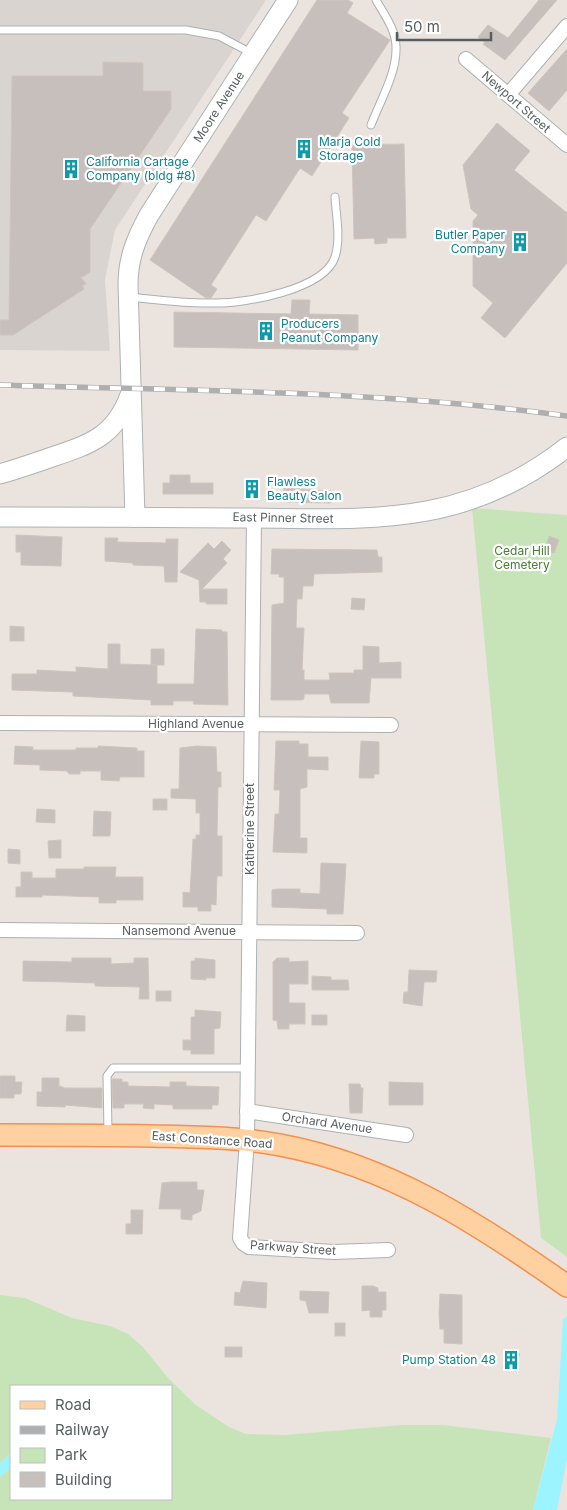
<svg xmlns="http://www.w3.org/2000/svg" width="567" height="1510" font-family="Inter,sans-serif">
<rect width="100%" height="100%" fill="#ebe4de"/>
<path fill="#dad4d1" d="M0,0H266L115,230L105,280L110,351L0,350Z"/>
<g fill="#c7e4b9">
<path d="M472,508L567,515V1257L541,1238Z"/>
<path d="M0,1295L25,1298L72,1318L110,1326L128,1334L143,1347L168,1378L196,1405L229,1427L246,1434L285,1435L402,1425H443L551,1438L533,1510H0V1477L11,1467V1499H171V1386H11V1453L0,1463Z"/>
</g>
<g fill="#9bf4ff">
<path d="M567,1316V1459L557,1510H533L557,1419L563,1320Z"/>
<path d="M11,1453V1467L0,1477V1463Z"/>
</g>
<g fill="#c6bfbc" stroke="#d0c4bd">
<path d="M317,0H348L353,3L347,13L390,40L342,113L349,118L312,176L300,168L266,221L256,215L211,285L217,289L211,298H206L150,260Z"/>
<path d="M539,0H557L505,60L483,44L485,43L478,37L488,25L508,38Z"/>
<path d="M567,49V90L549,111L528,93Z"/>
<path d="M103,62L143,63V91H171V109L90,229V272L81,278L86,284L82,286L84,289L13,335H0V320H9L12,76H103Z"/>
<path d="M497,123L530,151L514,170L567,213V263L505,338L481,318L493,303L473,286V221L478,215L471,209L463,165Z"/>
<path d="M404,144L406,238H387V243L375,244L374,238L354,239L352,145Z"/>
<path d="M292,300H310L309,314L358,315V350L174,347V312L291,314Z"/>
<path d="M170,475H190V483H213V494H163V483H170Z"/>
<path d="M247,481H259L258,493H247Z"/>
<path d="M284,488L332,491L331,503L283,502Z"/>
<path d="M16,535L62,537L61,566L21,565V552H16Z"/>
<path d="M549,536L559,540L554,553L545,550Z"/>
<path d="M105,538H118L117,542L166,543V539H178L177,582H165L164,566L133,565V563L105,561Z"/>
<path d="M222,541L231,550L223,559L227,563L202,589H227V604H206V602H200L199,580L180,572L208,543L214,549Z"/>
<path d="M272,549L377,550L378,557H382V572L314,574L313,586H303L302,599H297L296,628H304L302,670H304V680H330L329,673H354V670H363V646L379,647V663L401,662V678H371L369,703H331L329,694H304V699L301,700H271L272,605L284,603V577H279V574H271Z"/>
<path d="M352,598L365,599L364,610L351,609Z"/>
<path d="M10,626L24,627V641H10Z"/>
<path d="M196,629L222,630V632H227L228,705L193,704L194,701H173V705H151V700L73,696V692L12,690V674H37V670L76,672V667L108,669V644H120V664L151,665V649H164V665H152H157V684H194Z"/>
<path d="M276,741H299V744H308V757H328V770L307,769V787L300,789V838H307V853L273,852L275,814H279L280,790H274Z"/>
<path d="M361,741L379,742V774H374V778H359Z"/>
<path d="M15,746L33,747V750H76V748H98V746L137,748V751H144V777H120L119,781L101,780V771H80V774H69L67,771L40,770V765L14,764Z"/>
<path d="M197,746L216,747L217,772H221V787H218L217,836H222V876H217L216,905L211,904V911H198V907H183V892L190,893L193,839H196V835H200V813H196V799L171,798V789H179L180,748Z"/>
<rect x="153" y="799" width="14" height="11"/>
<path d="M37,809L55,810V823L36,822Z"/>
<path d="M94,811L111,812L110,836H93Z"/>
<path d="M61,840V858H49L48,841Z"/>
<path d="M8,849L20,850V864L8,863Z"/>
<path d="M321,863L346,864L343,914H327V909L272,907V890L277,889H300V893L320,894Z"/>
<path d="M84,867H116L115,877H143V900H116V903H99V897L42,895V897H16V887H21V872H32V878H56V869H84Z"/>
<path d="M72,958H111V964L134,963V958H148L149,999H139L140,987L95,986V983L66,982L23,981V961L72,962Z"/>
<path d="M195,958L215,960V978H206V980L191,979V961H195Z"/>
<path d="M277,958H289V962L308,961V984H289V1003H305V1024H289V1029H278L277,1021L273,1020V962Z"/>
<path d="M409,970L437,971L436,982H424L422,1006L403,1003L404,992H408Z"/>
<path d="M312,976L331,977V980H348L349,990H312Z"/>
<rect x="156" y="991" width="15" height="10"/>
<path d="M195,1010L221,1012L220,1028L214,1029V1054H191V1050H183V1040H191V1017H195Z"/>
<path d="M67,1015L85,1016V1031H66Z"/>
<rect x="312" y="1015" width="15" height="10"/>
<path d="M0,1076H15V1082H22L21,1094H14V1098H0Z"/>
<path d="M42,1078H59V1086L65,1088H102V1108L65,1105V1107L37,1106V1092H42Z"/>
<path d="M112,1079H122V1082H128V1086L170,1087V1082H186V1086L219,1087L218,1105H212V1109H173V1105L154,1104V1109L143,1108L144,1104H124V1108H113Z"/>
<path d="M389,1082L423,1083V1105H389Z"/>
<path d="M349,1084H360L361,1088H363L362,1113H350Z"/>
<path d="M171,1182H197V1190H204L201,1211L192,1215V1220L181,1219V1209H159L162,1183Z"/>
<path d="M131,1210H143L142,1234H126V1224H131Z"/>
<path d="M243,1281L267,1283L266,1308L234,1305L235,1292L240,1293Z"/>
<path d="M362,1286H373L378,1288V1292H386V1310H382V1317H370V1310L362,1311Z"/>
<path d="M300,1291L329,1292L328,1313H309L306,1301L300,1300Z"/>
<path d="M440,1294L462,1295V1344L444,1343V1329H440L439,1314Z"/>
<rect x="335" y="1323" width="10" height="13"/>
<rect x="225" y="1347" width="17" height="10"/>
<path d="M511,1350L520,1354L512,1371L503,1367Z"/>
</g>
<g fill="none" stroke-linecap="round" stroke-linejoin="round">
<g stroke="#abb0b2" stroke-width="9">
<g id="lane">
<path d="M0,30H186L219,36L253,54"/>
<path d="M371,125C380,101 397,73 396,47C396,30 384,14 376,0"/>
<path d="M129,297C158,300 187,304 216,303C246,303 324,290 335,257C341,239 336,215 335,197"/>
<path d="M108,1132L107,1076L113,1068H248"/>
</g>
</g>
<g stroke="#abb0b2" stroke-width="16">
<g id="street">
<path d="M466,59L567,145"/>
<path d="M508,95L567,26"/>
<path d="M254,518L247,1140L240,1238L243,1243L249,1247L334,1252L388,1250"/>
<path d="M0,723L391,725"/>
<path d="M0,930L357,933"/>
<path d="M247,1111L406,1135"/>
</g>
</g>
<g stroke="#acb2b5" stroke-width="21">
<g id="secondary">
<path d="M0,474C17,469 35,463 52,457C91,444 115,436 130,395"/>
<path d="M0,517C78,517 157,517 235,518C361,518 460,531 567,447"/>
<path d="M135,517L128,285C128,258 136,239 149,215L288,0"/>
</g>
</g>
<g stroke="#f4904f" stroke-width="24">
<path id="primary" d="M0,1135C51,1135 101,1135 152,1136C195,1137 238,1137 280,1145C389,1165 479,1224 567,1286"/>
</g>
<use href="#lane" stroke="#fff" stroke-width="7"/>
<use href="#street" stroke="#fff" stroke-width="14"/>
<use href="#secondary" stroke="#fff" stroke-width="19"/>
<use href="#primary" stroke="#ffd0a0" stroke-width="21"/>
<g stroke="#aeafb0" stroke-width="5.5">
<path id="rail" d="M0,385C189,391 379,390 567,416"/>
</g>
<use href="#rail" stroke="#fff" stroke-width="4" stroke-dasharray="11" stroke-linecap="butt"/>
</g>
<defs>
<g id="building-bare" transform="scale(1.5)"><path d="M-4-6H4V6H1V3H-1V6H-4ZM-2.5-4.3h1.7v1.8h-1.7ZM.8-4.3h1.7v1.8H.8ZM-2.5-1h1.7V.8h-1.7ZM.8-1h1.7V.8H.8Z" fill="#0f9aa8" stroke="#fff" stroke-width="2.5" paint-order="stroke"/></g>
</defs>
<g fill-rule="evenodd">
<use href="#building-bare" x="304" y="149"/>
<use href="#building-bare" x="71" y="169"/>
<use href="#building-bare" x="520" y="242"/>
<use href="#building-bare" x="266" y="331"/>
<use href="#building-bare" x="252" y="489"/>
<use href="#building-bare" x="511" y="1360"/>
</g>
<g text-anchor="middle" stroke-width="4.5" stroke-linejoin="round" paint-order="stroke">
<g font-size="12" fill="#585e60" stroke="#fff">
<text transform="translate(516 102) rotate(41)" y="4">Newport Street</text>
<text transform="translate(219 107) rotate(-57)" y="4">Moore Avenue</text>
<text transform="translate(283 518) rotate(1)" y="4">East Pinner Street</text>
<text x="196" y="728">Highland Avenue</text>
<text transform="translate(250 829) rotate(-90)" y="4">Katherine Street</text>
<text x="179" y="935">Nansemond Avenue</text>
<text transform="translate(327 1123) rotate(8)" y="4">Orchard Avenue</text>
<text transform="translate(212 1140) rotate(4)" y="4">East Constance Road</text>
<text transform="translate(293 1248) rotate(4)" y="4">Parkway Street</text>
</g>
<g font-size="12" fill="#0d838f" stroke="#fff" text-anchor="start">
<text x="319" y="146">Marja Cold<tspan x="319" dy="14">Storage</tspan></text>
<text x="86" y="166">California Cartage<tspan x="86" dy="14">Company (bldg #8)</tspan></text>
<text x="505" y="239" text-anchor="end">Butler Paper<tspan x="505" dy="14">Company</tspan></text>
<text x="281" y="328">Producers<tspan x="281" dy="14">Peanut Company</tspan></text>
<text x="267" y="486">Flawless<tspan x="267" dy="14">Beauty Salon</tspan></text>
<text x="496" y="1364" text-anchor="end">Pump Station 48</text>
</g>
<g font-size="12" fill="#467f30" stroke="#fff">
<text x="522" y="555">Cedar Hill<tspan x="522" dy="14">Cemetery</tspan></text>
</g>
</g>
<rect x="10" y="1385" width="162" height="115" fill="#ffffff" stroke="#bcbfbf"/>
<rect x="20" y="1401" width="25" height="8" fill="#ffd0a0" stroke="#bcbfbf"/>
<text x="55" y="1410" font-size="15" fill="#585e60">Road</text>
<rect x="20" y="1426" width="25" height="8" fill="#aeafb0" stroke="#bcbfbf"/>
<text x="55" y="1435" font-size="15" fill="#585e60">Railway</text>
<rect x="20" y="1448" width="25" height="15" fill="#c7e4b9" stroke="#bcbfbf"/>
<text x="55" y="1460" font-size="15" fill="#585e60">Park</text>
<rect x="20" y="1472" width="25" height="15" fill="#c6bfbc" stroke="#bcbfbf"/>
<text x="55" y="1485" font-size="15" fill="#585e60">Building</text>
<path d="M397 32v8h94v-8" fill="none" stroke="#585e60" stroke-width="2.5"/>
<text x="404" y="32" font-size="15" fill="#585e60" stroke="#ffffff" stroke-width="4" paint-order="stroke">50 m</text>
</svg>
